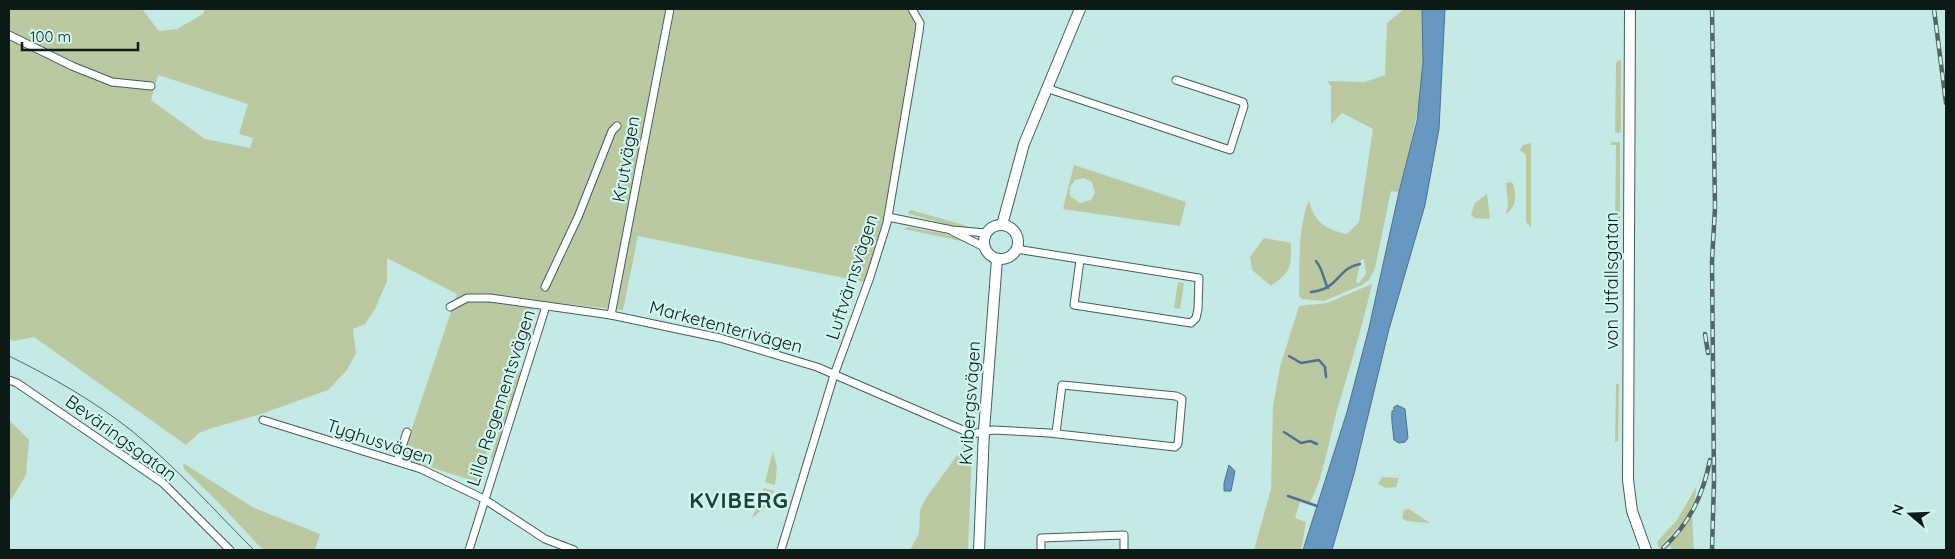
<svg xmlns="http://www.w3.org/2000/svg" width="1955" height="559" font-family="Quicksand,sans-serif">
<rect width="100%" height="100%" fill="#c5e9e4"/>
<g fill="#bbc9a2" fill-rule="evenodd">
<path d="M9,9H142L159,31L177,29L203,14L205,9H914L918,29L881,231L864,282L638,236L623,310L536,301L477,482L402,458L457,294L387,258V281L375,309L365,324L353,329L356,353L347,370L328,390L261,414L212,428L199,433L186,445L34,337L14,341L9,339ZM158,75L248,104L239,134L253,138L250,148L205,139L151,100Z"/>
<path d="M1404,9H1422C1428,74 1415,130 1399,192L1391,191L1375,268L1369,280L1362,285L1324,301L1302,299L1299,296C1300,264 1297,230 1309,200C1313,222 1327,230 1347,234L1359,222L1373,129L1342,113L1331,124V86L1327,81L1365,82L1385,75L1387,23ZM1364,259L1366,274L1358,284L1356,282L1361,260Z"/>
<path d="M1619,60L1621,61V132L1617,133L1615,132L1616,63Z"/>
<path d="M1612,142H1620V223L1617,226L1615,225L1616,145H1610Z"/>
<path d="M1531,143V228L1526,222V155L1520,150L1523,145Z"/>
<path d="M1074,165L1186,202L1180,226L1063,209ZM1084,178L1092,182L1095,193L1091,200L1080,203L1070,196V187L1075,180Z"/>
<path d="M1512,182C1517,193 1517,207 1506,214L1508,204L1506,183Z"/>
<path d="M1487,194L1490,219L1474,218L1471,214L1475,203Z"/>
<path d="M911,210L967,226L968,227L952,226L909,214L908,212Z"/>
<path d="M908,227L952,235L966,242L904,229Z"/>
<path d="M1616,236L1620,238L1619,284L1614,285V240Z"/>
<path d="M1264,238L1291,243C1291,269 1292,270 1271,286L1252,270L1250,257Z"/>
<path d="M1178,282L1184,283L1180,309L1174,308Z"/>
<path d="M1372,284C1362,328 1349,370 1336,414C1328,444 1324,475 1310,503L1300,501L1295,518L1306,522L1301,550H1254L1271,489L1273,407L1280,367L1299,306L1327,303Z"/>
<path d="M517,371L521,372L494,458L490,460Z"/>
<path d="M1616,384H1619L1618,441L1615,442Z"/>
<path d="M9,420L29,440L26,475L9,503Z"/>
<path d="M966,443L970,444L972,450L968,550H910L919,534L920,510L926,498Z"/>
<path d="M773,451L777,468L775,485L765,482Z"/>
<path d="M183,463L254,508L320,534L315,550H263L219,503L184,469Z"/>
<path d="M1400,473L1396,487L1386,488L1378,484L1382,477L1398,478Z"/>
<path d="M1696,487C1697,511 1675,531 1659,548L1657,542L1677,520Z"/>
<path d="M764,488L774,491L765,507L752,518Z"/>
<path d="M1409,509L1430,523L1407,521L1402,518L1404,510Z"/>
<path d="M1692,516L1694,550H1672L1670,546L1663,550L1675,539Z"/>
</g>
<g fill="#6897c2" stroke="#4c728f">
<path d="M1422,9H1445L1439,129L1425,205L1389,329L1354,474L1332,550H1303L1347,412L1369,328L1399,192L1417,121L1423,62Z"/>
<path d="M1397,405L1405,409L1408,438L1405,442L1399,443L1394,440C1393,430 1391,419 1392,411L1395,410L1393,408Z"/>
<path d="M1229,465L1235,471L1231,491H1224V483Z"/>
</g>
<g fill="none" stroke-linecap="round" stroke-linejoin="round">
<g stroke="#4c728f" stroke-width="2.5">
<path d="M1316,261C1323,269 1323,279 1328,288"/>
<path d="M1311,292C1340,289 1337,268 1360,264"/>
<path d="M1289,356L1301,363L1319,360L1325,367L1326,377"/>
<path d="M1284,432L1301,443L1310,441L1317,444"/>
<path d="M1288,496L1317,506"/>
</g>
<g stroke="#3f5f5b" stroke-width="9">
<g id="street">
<path d="M9,35L72,66L112,82L151,86"/>
<path d="M1046,88L1230,150L1244,106L1243,102L1176,80"/>
<path d="M888,217L952,230L986,233"/>
<path d="M952,231L984,247"/>
<path d="M1016,249L1199,278L1198,309L1196,318L1191,323L1074,305L1080,260"/>
<path d="M545,287L578,217L612,131L617,126"/>
<path d="M450,307L467,298H490L611,315L720,338L817,367L972,434L993,430L1049,433L1175,447L1178,444L1182,399L1176,396L1062,385L1056,433"/>
<path d="M611,315L670,9"/>
<path d="M9,380L17,383L163,483L230,550"/>
<path d="M263,420L421,469L484,499L545,539L574,550"/>
<path d="M397,461L407,432"/>
<path d="M469,550L546,306"/>
<path d="M781,550L834,375L870,277L887,223L919,32L920,23L912,9"/>
<path d="M1041,550V538L1124,535V550"/>
</g>
</g>
<g stroke="#3f5f5b" stroke-width="12">
<g id="secondary">
<path d="M1630,9L1628,480L1632,511L1646,550"/>
<circle cx="1001" cy="242" r="17"/>
<path d="M1002,225L1024,144L1080,9"/>
<path d="M979,550L984,431L997,259"/>
</g>
</g>
<use href="#street" stroke="#fff" stroke-width="7"/>
<use href="#secondary" stroke="#fff" stroke-width="10"/>
<path stroke="#516764" stroke-width="1" d="M9,356C52,377 94,401 132,431C176,467 214,510 254,550"/>
<g stroke="#516764" stroke-width="4.5">
<g id="rail">
<path d="M1712,9L1715,208L1712,261L1714,481L1712,550"/>
<path d="M1934,9L1946,103"/>
<path d="M1705,334L1708,353"/>
<path d="M1663,548C1690,523 1703,495 1710,460"/>
</g>
</g>
<use href="#rail" stroke="#d2f7f1" stroke-width="2.5" stroke-dasharray="8" stroke-linecap="butt"/>
</g>
<g text-anchor="middle" stroke-width="4.5" stroke-linejoin="round" paint-order="stroke">
<g font-size="18" fill="#0c1a18" stroke="#d2f7f1">
<text transform="translate(626 159) rotate(-80)" y="6">Krutvägen</text>
<text transform="translate(852 277) rotate(-72)" y="6">Luftvärnsvägen</text>
<text transform="translate(1612 281) rotate(-90)" y="6">von Utfallsgatan</text>
<text transform="translate(726 327) rotate(15)" y="6">Marketenterivägen</text>
<text transform="translate(501 398) rotate(-72)" y="6">Lilla Regementsvägen</text>
<text transform="translate(970 403) rotate(-86)" y="6">Kvibergsvägen</text>
<text transform="translate(121 438) rotate(36)" y="6">Beväringsgatan</text>
<text transform="translate(380 442) rotate(18)" y="6">Tyghusvägen</text>
</g>
<g font-size="22" font-weight="bold" letter-spacing="1" fill="#20403c" stroke="#d2f7f1">
<text x="739" y="508">KVIBERG</text>
</g>
</g>
<rect width="1955" height="559" fill="none" stroke="#0c1a18" stroke-width="20"/>
<g transform="translate(1910 514) rotate(289)" stroke="#d2f7f1" stroke-width="4" paint-order="stroke">
<path d="M0-4L9 19L0 12L-9 19Z" fill="#0c1a18"/>
<text y="-8" font-size="14" font-weight="bold" text-anchor="middle" fill="#0c1a18">N</text>
</g>
<path d="M22 42v8h116v-8" fill="none" stroke="#0c1a18" stroke-width="2.5"/>
<text x="30" y="42" font-size="15" fill="#0c1a18" stroke="#d2f7f1" stroke-width="4" paint-order="stroke">100 m</text>
</svg>
